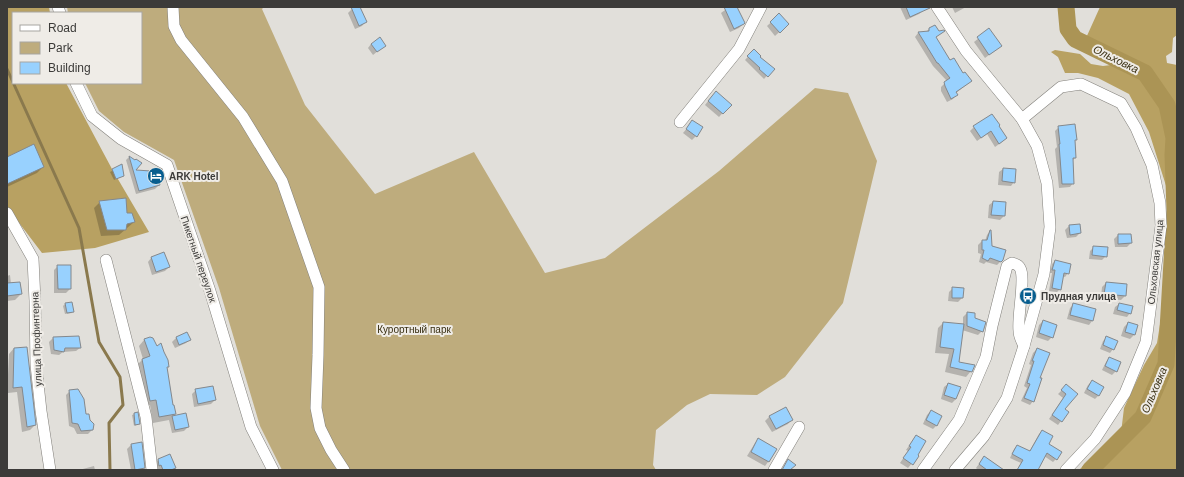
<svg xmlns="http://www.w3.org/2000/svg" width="1184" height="477" font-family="Arial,sans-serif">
<rect width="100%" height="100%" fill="#e1dfda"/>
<path fill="#beac7d" d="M67,7H264L262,9L305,105L375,194L474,152L545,273L605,258L719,171L815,88L848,93L877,161L843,303L785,377L757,395L710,394L687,405L656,430L653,465L656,470H282L260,426L219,288L174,160L124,132L99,111L85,83H141V13H68Z"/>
<g fill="#b8a162">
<path d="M7,7H49L50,13H13V83H66L112,169L149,232L95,248L42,253L7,207Z"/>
<path d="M1100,7H1177V35L1173,38L1172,52L1166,56L1167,63L1177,65V198L1168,192L1149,132L1129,94L1098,78L1078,73H1065L1058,57L1051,52L1055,50L1080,54L1091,64L1103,66L1111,65L1120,56L1110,49L1086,38Z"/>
<path d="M1177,237V470H1079L1093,456L1121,433L1124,408L1144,365L1157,343L1162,312L1173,303Z"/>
</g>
<g fill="#0003">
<path d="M357,7H359L365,22L362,26L355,29L348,13L352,9Z"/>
<path d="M729,7H736L743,24L739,28L730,32L721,13Z"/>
<path d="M900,7H922L923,11L919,14L906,20Z"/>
<path d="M952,7H966L955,13Z"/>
<path d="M779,15L788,24L775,36L767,26Z"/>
<path d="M929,29L939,32L943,31L935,38L949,62L971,81L956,93V95L953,99L947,102L941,91V87L947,81L933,66L915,37L918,33H925Z"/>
<path d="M989,30L997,49L985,58L974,42Z"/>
<path d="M371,44L384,46L373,55L368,48Z"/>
<path d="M754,50L759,57L773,69L764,79L745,60Z"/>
<path d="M712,96L730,105L719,117L705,105Z"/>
<path d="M992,115L1002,142L995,147L987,134L977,141L970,131L974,127Z"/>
<path d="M693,121L696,136L692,140L683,133Z"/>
<path d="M1059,127L1075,140L1074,141L1075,158L1072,161L1073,183L1070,187L1059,188L1055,149L1057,147L1055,131Z"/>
<path d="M129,157L135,161V171L159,185L155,189L136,194L126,160Z"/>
<path d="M7,158L43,167L37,173L7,187Z"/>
<path d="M122,166L121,177L114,180L110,172Z"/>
<path d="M1003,169L1014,182L1011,186L998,185L999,172Z"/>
<path d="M100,202L126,214L134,222L119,235L101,236L94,208Z"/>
<path d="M993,202L1004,216L1000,220L988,218L989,205Z"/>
<path d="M1069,226L1080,233L1076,237L1067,238L1065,230Z"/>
<path d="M990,231L991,247L1002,260L997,265L986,262L984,264L979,262L981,254L978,253V245L982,241H985L987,235Z"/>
<path d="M1118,235L1131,243L1127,247H1115L1114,239Z"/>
<path d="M1094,247L1106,256L1102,260L1089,259L1090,251Z"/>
<path d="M151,258L169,267L165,271L152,275L148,262Z"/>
<path d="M1055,261L1068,273L1065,277L1062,276L1060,289L1057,292L1049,291L1052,273H1050L1052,264Z"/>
<path d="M58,266L70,289L66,293H54V270Z"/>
<path d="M10,275L11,284L21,294L15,300L7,301V276Z"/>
<path d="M1106,283L1126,285L1125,296L1121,300L1101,298L1102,287Z"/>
<path d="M953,288L962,298L958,302L948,301L949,292Z"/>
<path d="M72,303L73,311L72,313L65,314L63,306L65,304Z"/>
<path d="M1074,304L1095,310L1092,321L1089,325L1067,319L1070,308Z"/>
<path d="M1119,304L1130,313L1127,317L1113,314L1115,307Z"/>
<path d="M967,313L974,319L982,331L978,335L962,330L958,362L971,371L966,377L945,372L949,354L935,353L938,328L943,323L963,325V317Z"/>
<path d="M1043,321L1052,337L1048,341L1036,337L1039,325Z"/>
<path d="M1128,323L1136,326L1134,335L1130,339L1121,336L1124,327Z"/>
<path d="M187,333L190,339L186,343L175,348L172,342L176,338Z"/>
<path d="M1107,337L1113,349L1110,353L1100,349L1103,341Z"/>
<path d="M53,338L80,348L76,351L63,352L59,355L51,354L49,342Z"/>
<path d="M144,340L156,347L168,366L166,368L172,406L175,414L172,417L186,414L188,427L184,431L172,433L169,420L153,423L150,405L144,406L137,365L143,359L139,346Z"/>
<path d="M14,348L35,425L30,430L22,432L17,392L8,393V390H7V374H8L9,354Z"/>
<path d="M1037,349L1039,378L1033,401L1030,405L1021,401L1027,388L1024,386L1031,365L1029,364L1033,353Z"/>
<path d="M1109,358L1116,371L1112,375L1102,370L1106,362Z"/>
<path d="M1092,381L1099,395L1095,399L1084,393L1088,385Z"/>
<path d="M948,384L956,399L952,403L941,399L944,387Z"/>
<path d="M1067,385L1077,394L1063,409L1061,421L1058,425L1049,419L1063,398L1058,394Z"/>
<path d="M196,390L215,400L211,404L194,407L192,394Z"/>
<path d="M70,391L92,430L88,434H77L74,428L69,426L66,395Z"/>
<path d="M785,408L791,420L788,424L772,432L765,421L769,417Z"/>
<path d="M931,411L937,425L933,429L923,424L927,415Z"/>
<path d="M137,413L139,424L134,426L132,415Z"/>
<path d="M1042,431L1056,459L1053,462L1044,456L1037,470H1017L1021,463L1010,458L1014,449L1017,446L1029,452L1039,434Z"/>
<path d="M916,436V455L918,456L908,468L900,463L908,451L906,450L913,440Z"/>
<path d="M759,439L776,449L768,462L765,466L747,456L755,443Z"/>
<path d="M141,443L144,468L141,470H131L127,449L131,445Z"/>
<path d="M984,457L1003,470H978L976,468Z"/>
<path d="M158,460L175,468L172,470H158V468L155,469L154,464Z"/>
<path d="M94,466L95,470H79Z"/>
</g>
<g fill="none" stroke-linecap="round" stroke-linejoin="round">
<path stroke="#8a794d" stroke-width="3" d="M7,69L79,228L99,342L120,377L123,405L109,423L110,470"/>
<path stroke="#ab9455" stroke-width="17" d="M1066,7L1068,29L1075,39L1145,73L1167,105L1174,138L1173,155L1175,210L1166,364L1143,417L1090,470"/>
</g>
<g fill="#98d1fe" stroke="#84888c">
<path d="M351,7H360L367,22L359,26Z"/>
<path d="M724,7H737L745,23L744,24L734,29Z"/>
<path d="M906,7H930V8L910,17Z"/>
<path d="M779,13L789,24L780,33L770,22Z"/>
<path d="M935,25L939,31L944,30L945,31L936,37L950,60L954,58L963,73L965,72L972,81L956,92L958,95L951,99L945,86L944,82L950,78L938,63H937L918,32L929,31V28Z"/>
<path d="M989,28L1002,46L989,55L977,37Z"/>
<path d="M380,37L386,46L377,52L371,44Z"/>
<path d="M754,49L761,56L760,57L775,69L768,77L759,69L760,68L747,56Z"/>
<path d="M716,91L732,105L723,114L708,101Z"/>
<path d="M992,114L1000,125L999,126L1007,138L999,144L991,131L981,138L973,126Z"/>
<path d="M692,120L703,127L697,137L686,129Z"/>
<path d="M1075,124L1077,140H1075L1076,158H1073L1074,184H1062L1059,144H1060L1058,126Z"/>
<path d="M34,144L44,167L7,184V157Z"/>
<path d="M129,156L135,160L136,159L142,163L136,170L151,171L157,176L160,185L139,191Z"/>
<path d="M122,164L124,176L116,179L112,169Z"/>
<path d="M1003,168L1016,169L1015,183L1002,181Z"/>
<path d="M126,198L127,213H132L135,222L127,224L126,230H107L99,201Z"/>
<path d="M993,201L1006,202L1005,216L991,215Z"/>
<path d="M1080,224L1081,233L1070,235L1069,225Z"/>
<path d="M990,230H991L992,246L1006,250L1003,260L1001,262L990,258L988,261L982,258L984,250H982V240H987Z"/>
<path d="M1118,234H1131L1132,243L1118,244Z"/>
<path d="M1093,246L1108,247L1107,257L1092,255Z"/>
<path d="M164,252L170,267L156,272L151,257Z"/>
<path d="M1055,260L1071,264L1069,274L1064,273L1061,290L1052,288L1055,270H1052Z"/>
<path d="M57,265H71V289H58Z"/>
<path d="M20,282L22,294L7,296V283Z"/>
<path d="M1106,282L1127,284L1126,296L1104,294Z"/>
<path d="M952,287L964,288L963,298H952Z"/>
<path d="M72,302L74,312L67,313L65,303Z"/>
<path d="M1073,303L1096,309L1093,321L1070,315Z"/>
<path d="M1119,303L1133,306L1131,314L1117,310Z"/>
<path d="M967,312L975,313V318L986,322L983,332L967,326Z"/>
<path d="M1043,320L1057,325L1053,338L1039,333Z"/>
<path d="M943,322L964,324L959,362L975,365L972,372L950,367L954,349L940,347Z"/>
<path d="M1128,322L1138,325L1135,335L1125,332Z"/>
<path d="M187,332L191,340L179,345L176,337Z"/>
<path d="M79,336L81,348H65L64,352L54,350L53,337Z"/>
<path d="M1106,336L1118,341L1114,350L1103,345Z"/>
<path d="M150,337L153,338L157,346L161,343L164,352L168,360L169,367H167L173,405H174L176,414L159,417L156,400L150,401L142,359L150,356L144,339Z"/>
<path d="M27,347L36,425L27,427L22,387L13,388L14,348Z"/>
<path d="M1037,348L1050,353L1040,378H1042L1034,402L1024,398L1030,384L1027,383L1034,361H1032Z"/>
<path d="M1109,357L1121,362L1117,372L1105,366Z"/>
<path d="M1092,380L1104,387L1099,396L1087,389Z"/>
<path d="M948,383L961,387L956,399L944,395Z"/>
<path d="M1066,384L1078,394L1065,409L1069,412L1062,422L1052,415L1066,394L1061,390Z"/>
<path d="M213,386L216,400L198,404L195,389Z"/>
<path d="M78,389L84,399L86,414H89L90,420L94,424L93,430L81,431L78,424L72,423L69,390Z"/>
<path d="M786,407L793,420L776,429L769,416Z"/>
<path d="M931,410L942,416L937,426L926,420Z"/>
<path d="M138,412L140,424L135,425L134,413Z"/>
<path d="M186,413L189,427L175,430L172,416Z"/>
<path d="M1042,430L1053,436L1049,444L1062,452L1057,460L1047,453L1038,470H1017L1023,460L1012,454L1017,445L1030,451Z"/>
<path d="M916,435L926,441L918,455L919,456L913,465L903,458L911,447L909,446Z"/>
<path d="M758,438L777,449L769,462L751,452Z"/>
<path d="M142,442L145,468L135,470L131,444Z"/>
<path d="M170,454L176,468L171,470H163L161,465L159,466L158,459Z"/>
<path d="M984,456L1004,470H987L979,464Z"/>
<path d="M788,459L796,465L790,470H782Z"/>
</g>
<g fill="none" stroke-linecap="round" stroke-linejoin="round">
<g stroke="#83817c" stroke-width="12">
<g id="minor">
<path d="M58,7L60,13"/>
<path d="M173,7L174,26L181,40L243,117L282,181L319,287L318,355L316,408L320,428L331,450L344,470"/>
<path d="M937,7L966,51L1022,119L1037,146L1047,183L1050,227L1044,274L1024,346L1007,398L984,436L955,470"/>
<path d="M76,83L92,116L121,139L167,165L210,291L251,427L273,470"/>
<path d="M1022,119L1061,87L1081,84L1121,103L1136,128L1152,165L1160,203L1161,226L1146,342L1125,393L1095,439L1066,470"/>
<path d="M680,122L739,49L761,7"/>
<path d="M7,213L33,259L35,301L36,365L41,411L50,470"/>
<path d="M106,260L146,417L152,470"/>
<path d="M774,470L799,427"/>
<path d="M923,470L959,420L986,357L992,326L1007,266L1012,263C1015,264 1018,264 1020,268C1026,278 1017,316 1019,331C1019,337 1022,341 1024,346"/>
</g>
</g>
<use href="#minor" stroke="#fff" stroke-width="11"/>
</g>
<defs>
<g id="hotel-disc" transform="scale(0.9)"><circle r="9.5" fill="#085e8f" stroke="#efece7"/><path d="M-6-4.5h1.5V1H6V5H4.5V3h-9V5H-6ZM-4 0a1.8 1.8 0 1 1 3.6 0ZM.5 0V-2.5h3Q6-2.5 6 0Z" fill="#fff"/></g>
<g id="bus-disc" transform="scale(0.9)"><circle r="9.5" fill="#085e8f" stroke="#efece7"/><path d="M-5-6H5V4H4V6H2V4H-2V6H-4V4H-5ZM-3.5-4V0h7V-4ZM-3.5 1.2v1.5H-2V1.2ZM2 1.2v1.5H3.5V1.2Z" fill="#fff"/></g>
</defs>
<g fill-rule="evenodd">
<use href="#hotel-disc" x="156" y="176"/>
<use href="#bus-disc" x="1028" y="296"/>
</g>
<g text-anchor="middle" stroke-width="4" stroke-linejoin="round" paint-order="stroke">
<g font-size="10" font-weight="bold" fill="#3c3b39" stroke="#efece7" text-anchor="start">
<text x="169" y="180">ARK Hotel</text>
<text x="1041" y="300">Прудная улица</text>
</g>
<g font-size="10" fill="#3c3b39" stroke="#efece7">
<text transform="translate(199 259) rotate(71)" y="4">Пикетный переулок</text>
<text transform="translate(1155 262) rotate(-84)" y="4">Ольховская улица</text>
<text transform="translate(36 339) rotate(-92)" y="4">улица Профинтерна</text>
</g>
<g font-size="10" fill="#372d10" stroke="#efece7">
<text x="414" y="333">Курортный парк</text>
</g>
<g font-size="11" font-style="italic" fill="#3b3114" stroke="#efece7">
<text transform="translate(1116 59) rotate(26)" y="4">Ольховка</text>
<text transform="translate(1154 390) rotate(-67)" y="4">Ольховка</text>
</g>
</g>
<rect width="1184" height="477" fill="none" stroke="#3c3b39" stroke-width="16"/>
<rect x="12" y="12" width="130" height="72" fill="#efece7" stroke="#a7a5a1"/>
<rect x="20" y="25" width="20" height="6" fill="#ffffff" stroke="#a7a5a1"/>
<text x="48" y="32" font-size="12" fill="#3c3b39">Road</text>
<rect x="20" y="42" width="20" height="12" fill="#beac7d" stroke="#a7a5a1"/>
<text x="48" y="52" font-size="12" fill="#3c3b39">Park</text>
<rect x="20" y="62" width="20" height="12" fill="#98d1fe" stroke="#a7a5a1"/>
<text x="48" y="72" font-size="12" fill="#3c3b39">Building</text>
</svg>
